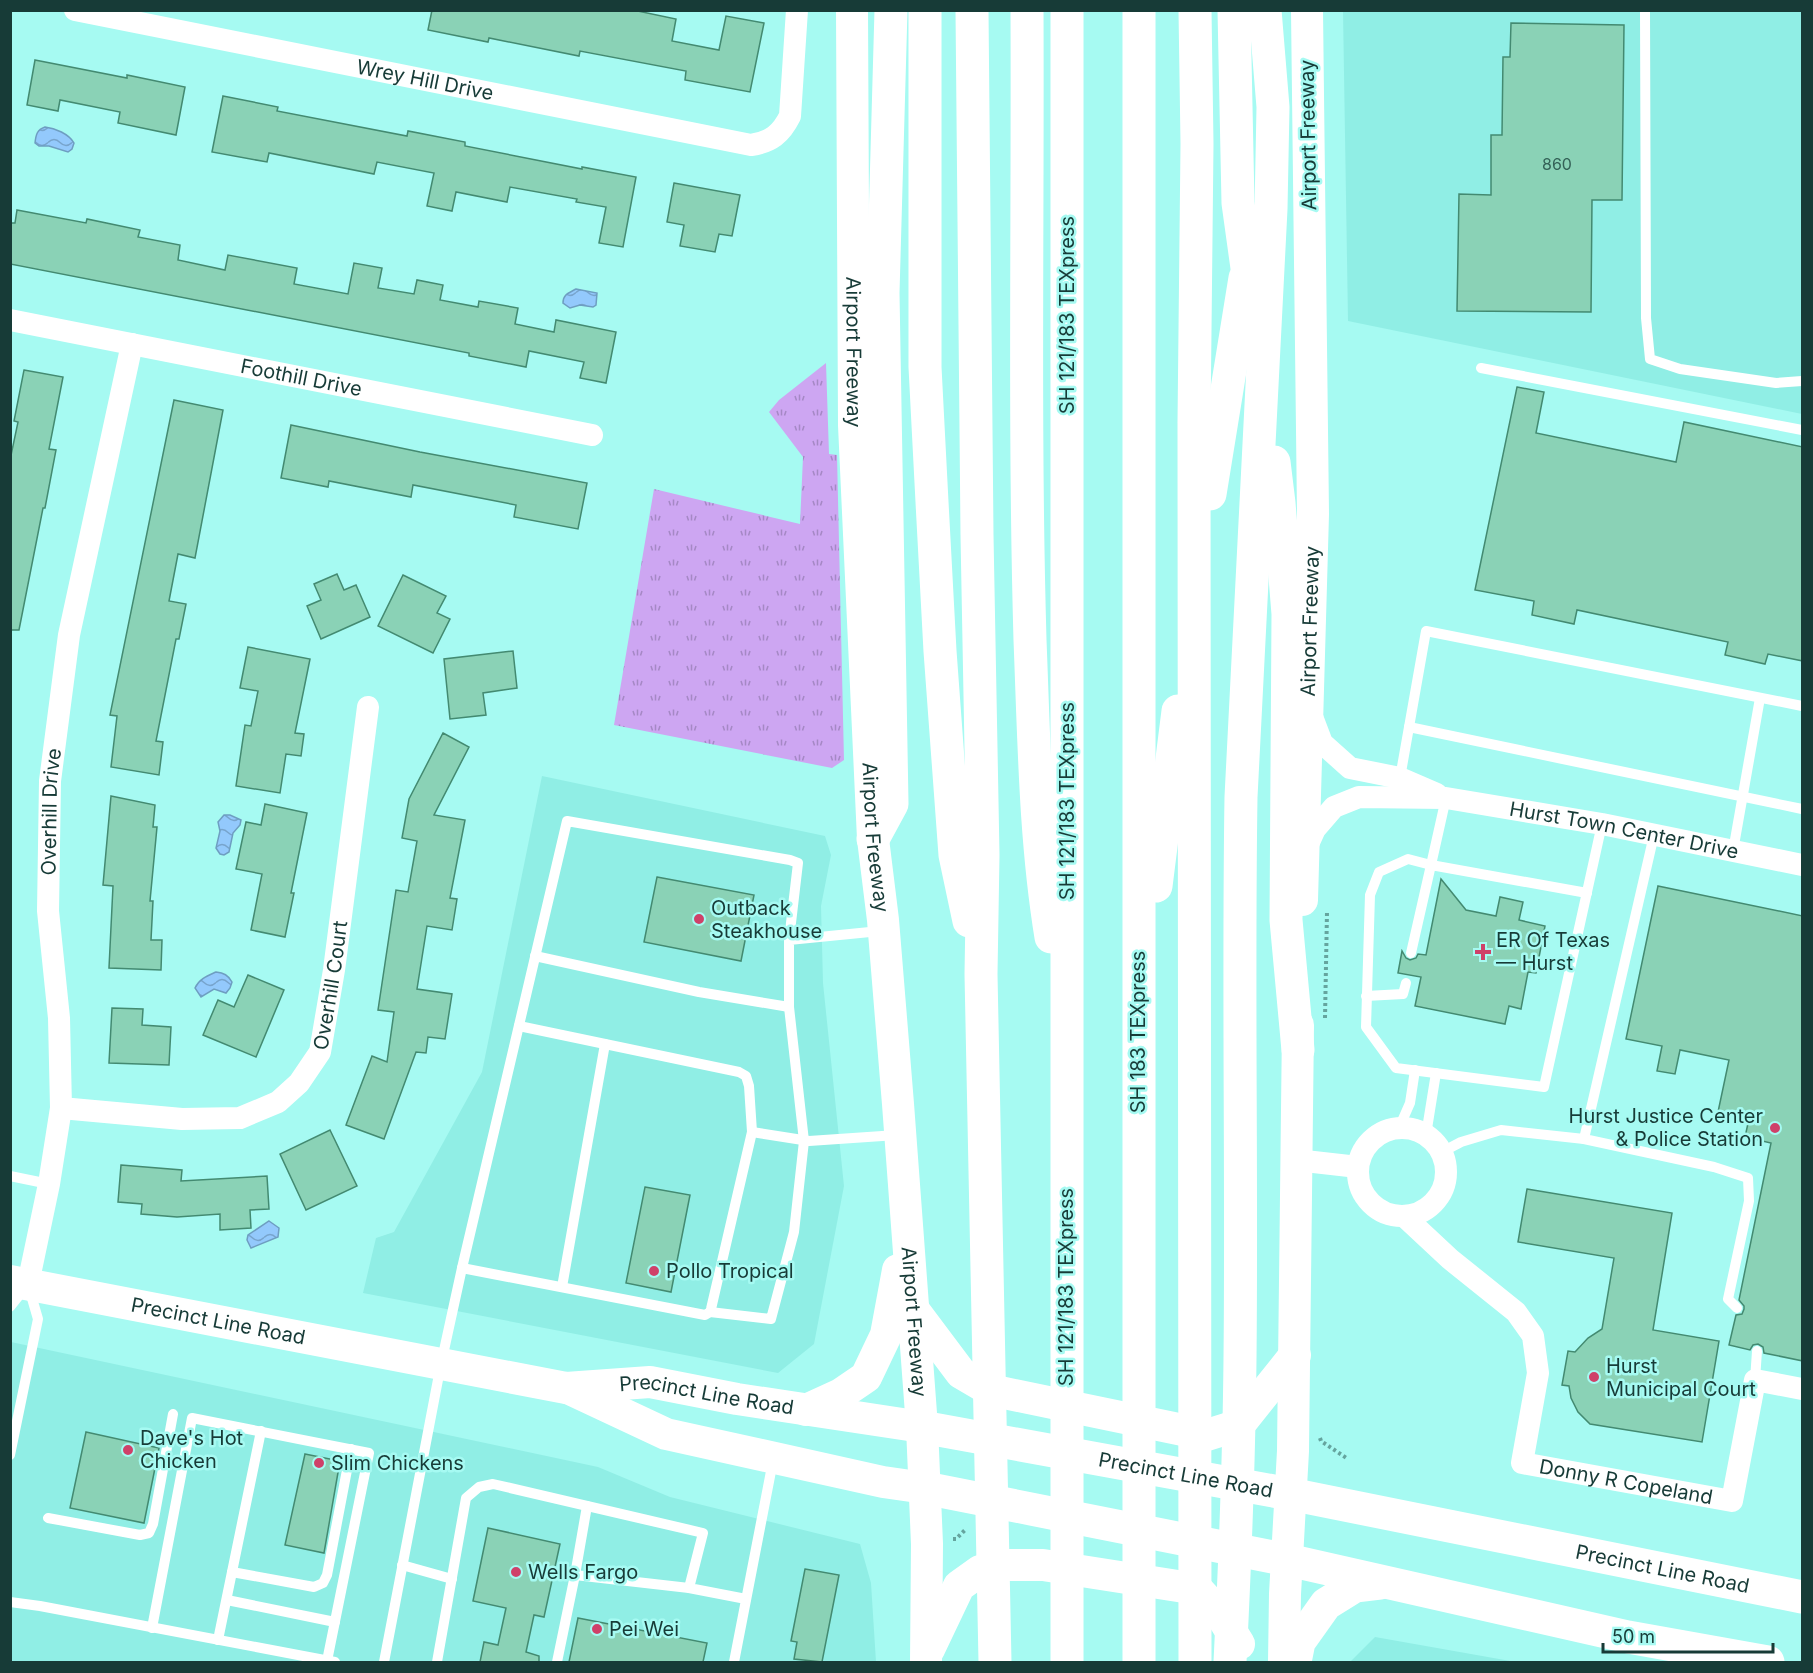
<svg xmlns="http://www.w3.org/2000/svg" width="1813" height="1673" font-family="Inter,sans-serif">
<defs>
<pattern id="grass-tufts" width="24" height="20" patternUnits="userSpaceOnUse" patternTransform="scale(1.5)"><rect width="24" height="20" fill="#cda6f2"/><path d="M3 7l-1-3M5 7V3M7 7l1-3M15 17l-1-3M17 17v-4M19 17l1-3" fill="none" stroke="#a588c5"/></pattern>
<pattern id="water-waves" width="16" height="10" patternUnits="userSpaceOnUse" patternTransform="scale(1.5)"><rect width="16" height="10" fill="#93c9fc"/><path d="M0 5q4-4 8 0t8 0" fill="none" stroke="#77a4cd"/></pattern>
</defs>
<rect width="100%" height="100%" fill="#a6faf2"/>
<g fill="#90eee5">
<path d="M1343,11H1802V414L1348,321Z"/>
<path d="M542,776L825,836L831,855L821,906L823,983L844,1186L814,1344L778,1373L363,1293L376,1238L394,1232L482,1072Z"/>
<path d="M11,1342L598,1467L670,1497L860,1544L871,1583L876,1662H11Z"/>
<path d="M1375,1637L1516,1662H1350Z"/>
</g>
<path fill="url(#grass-tufts)" d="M826,363L829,454L837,455L844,760L832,768L614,725L654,489L800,524L803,457L769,412L779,400Z"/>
<g fill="url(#water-waves)" stroke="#6e9ec1" stroke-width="1.5">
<path d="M45,127C55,128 69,134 74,143L72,149L68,152L49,146H39L35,143C36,134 37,130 45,127Z"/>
<path d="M576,289L597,293L596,305L593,307L580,305L570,308L563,303C563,294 569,293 576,289Z"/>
<path d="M224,815H230L241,820L240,825L233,833L229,852L224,855L220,854L216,848L220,831L218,822Z"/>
<path d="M216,972C224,973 228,975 232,982L230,988L226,993L214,989L201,997L195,988C199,979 207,976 216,972Z"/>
<path d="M269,1221L279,1228L278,1237L251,1248L247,1240L248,1235Z"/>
</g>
<g fill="#8ad2b6" stroke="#438a71" stroke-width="1.5">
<path d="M432,10H633L676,19L672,41L719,50L726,16L764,23L750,92L685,80L686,71L580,51L579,56L489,38L488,42L428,30Z"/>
<path d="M1511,23L1624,25L1622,200H1592L1591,312L1457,311L1459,194L1491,195V135H1502L1503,57H1510Z"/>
<path d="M35,60L127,78V75L185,87L176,135L118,123L120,112L60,100L58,111L27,105Z"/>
<path d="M223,96L278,107L277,111L407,136L408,131L465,142V146L582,169V167L636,177L623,247L599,243L606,207L576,202L577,199L510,187L507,202L456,192L452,211L427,206L434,173L377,162L374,174L269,153L267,162L212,152Z"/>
<path d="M674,183L740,195L732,236L719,234L715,252L680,246L684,225L667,222Z"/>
<path d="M17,210L86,223L87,219L140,230L138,237L180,245L178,260L225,270L228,255L297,268L294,284L348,294L354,263L382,268L378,288L414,294L417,280L443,285L440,300L478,307L479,301L518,308L515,324L554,332L556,320L616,332L606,383L580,378L584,362L529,351L526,367L469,356V353L10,264V223H15Z"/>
<path d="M24,370L63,377L49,449L56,450L45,508H43L19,630H10V460L18,422L14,421Z"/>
<path d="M1517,387L1544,392L1536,433L1676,462L1684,422L1803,447V661L1768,654L1765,664L1725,655L1728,642L1577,610L1574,624L1532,615L1534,601L1475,590Z"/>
<path d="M174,400L223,410L195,558L178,554L169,601L186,604L179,639H176L156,741L163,742L159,775L111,767L117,716L110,715Z"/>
<path d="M291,425L420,452L587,483L578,529L514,517L516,505L413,485L411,497L329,481L328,487L281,478Z"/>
<path d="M337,574L344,590L356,585L370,617L321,639L307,606L321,600L314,584Z"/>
<path d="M403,575L446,596L437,613L450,619L433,653L378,626Z"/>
<path d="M248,647L310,659L295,733L304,734L301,756L286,754L280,793L236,786L245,725L251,726L258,691L240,688Z"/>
<path d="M513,651L517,688L483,693L486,715L450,719L444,659Z"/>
<path d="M443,733L469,747L434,815L465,820L450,898L457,899L452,930L427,926L417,989L452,994L445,1039L428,1037L426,1053L416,1052L384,1139L346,1125L372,1056L387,1062L394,1012L378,1010L396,890L408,892L417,841L402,838L409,799Z"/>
<path d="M111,796L155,805L153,827H157L150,901H153L151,940H162L161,970L109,968L113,886L103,885Z"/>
<path d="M265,804L307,813L291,893H294L285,937L251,930L262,874L236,869L246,822L261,825Z"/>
<path d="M657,877L754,895L741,961L644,942Z"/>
<path d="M1441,879L1466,910L1496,916L1500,897L1523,902L1519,920L1545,926L1536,973L1528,972L1521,1009L1509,1006L1505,1024L1415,1006L1421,977L1398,973L1402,951L1406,958L1410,960L1416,958L1418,954L1426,955Z"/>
<path d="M1658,886L1803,916V1361L1764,1353L1763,1347L1758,1344L1753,1345L1750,1350L1729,1345L1736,1315L1742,1314L1744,1309V1306L1739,1300L1771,1143L1745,1137L1749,1119L1718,1112L1729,1060L1680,1050L1675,1074L1657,1071L1662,1046L1626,1039Z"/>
<path d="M248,975L284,990L256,1057L203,1035L218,1000L234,1007Z"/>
<path d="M112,1008L143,1009L142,1025L171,1027L169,1065L109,1063Z"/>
<path d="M330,1130L357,1186L306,1210L280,1154Z"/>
<path d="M121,1165L182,1170L181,1181L267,1176L269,1209L250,1210L251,1228L220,1230V1214L177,1217L141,1214L142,1204L118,1202Z"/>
<path d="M645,1187L690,1195L671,1292L626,1283Z"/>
<path d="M1527,1189L1672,1213L1653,1330L1719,1341L1702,1442L1590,1424L1578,1412L1571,1398L1569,1386L1562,1385L1568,1351L1575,1352L1588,1338L1602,1329L1614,1258L1518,1242Z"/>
<path d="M86,1432L159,1448L144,1523L70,1508Z"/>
<path d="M305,1454L340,1461L324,1553L285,1545Z"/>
<path d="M488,1528L560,1544L544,1617L534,1615L526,1652L539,1656V1662H480L484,1642L498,1645L506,1608L473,1601Z"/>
<path d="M805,1569L839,1575L822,1662L794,1659L797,1642L791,1641Z"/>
<path d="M578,1618L707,1643L703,1662H569Z"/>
</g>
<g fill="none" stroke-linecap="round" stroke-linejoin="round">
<g stroke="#65a49e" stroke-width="4" stroke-dasharray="3 3" stroke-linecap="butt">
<path d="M1325,1018L1327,912"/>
<path d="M1320,1438L1321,1441L1348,1459"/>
<path d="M953,1539H956L966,1529"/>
</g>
<g stroke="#fff" stroke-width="10">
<path d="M1645,10L1646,318L1650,359L1680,369L1776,383L1802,381"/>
<path d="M1481,368L1802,430"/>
<path d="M1409,727L1802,809"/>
<path d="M1400,778L1426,631L1802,706"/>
<path d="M1446,798L1431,865L1408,859L1379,872L1370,895L1366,1027L1396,1068L1544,1087L1602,824"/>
<path d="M1654,835L1584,1139L1714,1167L1748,1178L1749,1201L1728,1299L1737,1308"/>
<path d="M1733,851L1760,698"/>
<path d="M1411,953L1431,865L1587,893"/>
<path d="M535,956L699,992L789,1007"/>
<path d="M1366,996L1403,994L1406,983"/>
<path d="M519,1026L739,1072L746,1076L749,1086L752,1132"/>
<path d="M1399,1128L1410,1103L1415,1070"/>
<path d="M1426,1135L1436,1073"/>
<path d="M1442,1152L1461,1142L1501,1130L1584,1139"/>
<path d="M10,1176L49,1184"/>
<path d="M462,1268L567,821L790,860L798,863L789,940"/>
<path d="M562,1287L605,1044"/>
<path d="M10,1307L26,1287"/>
<path d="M710,1312L771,1319L794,1232L804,1141L789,1007V940L880,931"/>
<path d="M1755,1380L1757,1351"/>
<path d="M10,1455L38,1319L29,1288"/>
<path d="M587,1506L575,1575L689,1588"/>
<path d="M48,1518L140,1535L149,1533L153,1524L173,1414"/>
<path d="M402,1565L452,1579"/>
<path d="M232,1572L314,1587L323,1583L327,1575L351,1449"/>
<path d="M227,1600L335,1622"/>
<path d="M10,1602L40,1606L335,1662"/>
<path d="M152,1628L192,1418L369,1453L327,1661"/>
<path d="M218,1640L261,1431"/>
<path d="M384,1662L441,1364L462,1268L705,1315L710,1312L711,1309L752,1132L809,1141L897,1135"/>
<path d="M437,1662L466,1498L479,1487L493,1484L703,1533L689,1588L746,1599"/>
<path d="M557,1662L575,1575"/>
<path d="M734,1662L773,1461"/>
</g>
<g stroke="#fff" stroke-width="22">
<path id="s1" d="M75,10L751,145C771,142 781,134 790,116L797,10"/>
<path id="s2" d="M10,320L592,435"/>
<path d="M1311,714L1322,743L1350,768L1400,778L1437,794"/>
<path id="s3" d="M1305,851L1315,829L1334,807L1359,797L1446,798L1602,824L1802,865"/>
<path id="s4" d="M61,1108L182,1119L240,1118L278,1102L299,1083L320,1052L334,970L368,707"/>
<circle cx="1402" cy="1172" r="44"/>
<path d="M1296,1160L1358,1167"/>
<path id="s5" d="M1405,1217L1450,1259L1516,1312L1533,1336L1538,1373L1522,1463L1732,1501L1755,1380L1802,1389"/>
<path id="s6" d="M28,1284L49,1184L61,1108L59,1018L48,911L50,781L69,635L132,344"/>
</g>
<g stroke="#fff" stroke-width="32">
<path id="s7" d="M852,10L854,425L873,839L883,920L898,1104L922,1427L927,1544L926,1662"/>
<path id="s8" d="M1302,900L1313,514L1307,10"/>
<path id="s9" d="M10,1281L566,1388L650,1382L737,1399L922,1427"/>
<path d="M913,1309L961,1373L990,1390L1207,1435L1239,1425L1295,1355"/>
<path d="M570,1389L666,1434L883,1482L925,1488"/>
<path d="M806,1410L841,1394L866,1377L886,1335L898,1270"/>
<path d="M929,1649L959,1586L980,1571L1004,1565H1043L1197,1589L1221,1615L1239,1644"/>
<path d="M1284,1662L1285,1594L1293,1451L1298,1025"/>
</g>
<g stroke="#fff" stroke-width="33">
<path id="s10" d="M922,1427L1290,1494L1802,1597"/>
<path d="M925,1488L1288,1560L1628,1637L1768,1662"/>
<path d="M1295,1662L1299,1642L1326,1604L1355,1586L1380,1583"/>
</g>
<g stroke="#fff" stroke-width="33">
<path d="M925,10V367L932,502L940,651L955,855L969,921"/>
<path d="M972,10L977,535L983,855L981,974L995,1662"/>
<path d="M1027,10C1028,220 1024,430 1030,640C1034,739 1035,839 1051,937"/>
<path d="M1139,10V1662"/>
<path d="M1234,10L1238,203L1252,304"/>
<path d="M1274,462L1279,503L1288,614L1286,920L1298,1050"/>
<path d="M1210,494L1245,278"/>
<path d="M873,839L892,804L883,293L891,10"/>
<path d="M1156,886L1178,711"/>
<path d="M1067,1662V10"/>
<path d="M1195,1662L1194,423L1197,144L1195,10"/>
<path d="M1230,1662C1235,1562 1239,1460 1240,1359C1242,1172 1238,985 1241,797L1271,209L1273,107L1265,10"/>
</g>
</g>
<g fill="#cf4169" stroke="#a6faf2" stroke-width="2">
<circle cx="699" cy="919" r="6"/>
<path d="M1480 943h6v6h6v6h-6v6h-6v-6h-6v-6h6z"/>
<circle cx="1775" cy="1128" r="6"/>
<circle cx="654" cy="1271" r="6"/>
<circle cx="1594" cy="1377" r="6"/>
<circle cx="128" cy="1450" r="6"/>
<circle cx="319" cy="1463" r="6"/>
<circle cx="516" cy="1572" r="6"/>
<circle cx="597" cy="1629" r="6"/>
</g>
<g text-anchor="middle" stroke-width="5" stroke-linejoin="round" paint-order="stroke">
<g font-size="16" fill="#346157">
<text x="1557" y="170">860</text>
</g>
<g font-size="20" fill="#173b37" stroke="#a6faf2">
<text dy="7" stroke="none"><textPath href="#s1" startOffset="357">Wrey Hill Drive</textPath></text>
<text transform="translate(1308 135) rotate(-91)" y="7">Airport Freeway</text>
<text transform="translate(1067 315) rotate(-90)" y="7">SH 121/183 TEXpress</text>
<text dy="7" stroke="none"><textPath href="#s7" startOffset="342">Airport Freeway</textPath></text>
<text dy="7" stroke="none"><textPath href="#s2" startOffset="297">Foothill Drive</textPath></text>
<text dy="7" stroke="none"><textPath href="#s8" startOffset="279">Airport Freeway</textPath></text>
<text transform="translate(1067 801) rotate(-90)" y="7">SH 121/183 TEXpress</text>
<text dy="7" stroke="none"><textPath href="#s6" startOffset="476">Overhill Drive</textPath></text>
<text dy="7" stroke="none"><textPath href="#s3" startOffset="348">Hurst Town Center Drive</textPath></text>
<text dy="7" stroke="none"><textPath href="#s7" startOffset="828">Airport Freeway</textPath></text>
<text dy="7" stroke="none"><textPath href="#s4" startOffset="354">Overhill Court</textPath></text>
<text transform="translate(1138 1032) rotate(-90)" y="7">SH 183 TEXpress</text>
<text transform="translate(1066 1287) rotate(-90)" y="7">SH 121/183 TEXpress</text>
<text dy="7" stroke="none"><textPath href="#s9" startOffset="212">Precinct Line Road</textPath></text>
<text dy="7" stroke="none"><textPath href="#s7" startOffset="1314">Airport Freeway</textPath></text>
<text dy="7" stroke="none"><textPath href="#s9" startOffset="708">Precinct Line Road</textPath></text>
<text dy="7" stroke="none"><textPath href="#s10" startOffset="268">Precinct Line Road</textPath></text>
<text dy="7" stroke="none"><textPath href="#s5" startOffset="410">Donny R Copeland</textPath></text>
<text dy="7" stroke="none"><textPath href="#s10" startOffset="754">Precinct Line Road</textPath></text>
</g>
<g font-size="20" fill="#173b37" stroke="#a6faf2" text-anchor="start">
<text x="711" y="915">Outback<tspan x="711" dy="23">Steakhouse</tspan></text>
<text x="1496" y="947">ER Of Texas<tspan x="1496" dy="23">— Hurst</tspan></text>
<text x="1763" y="1123" text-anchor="end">Hurst Justice Center<tspan x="1763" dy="23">&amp; Police Station</tspan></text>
<text x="666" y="1278">Pollo Tropical</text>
<text x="1606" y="1373">Hurst<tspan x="1606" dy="23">Municipal Court</tspan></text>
<text x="140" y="1445">Dave's Hot<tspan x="140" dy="23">Chicken</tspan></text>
<text x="331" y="1470">Slim Chickens</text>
<text x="528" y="1579">Wells Fargo</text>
<text x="609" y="1636">Pei Wei</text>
</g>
</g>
<rect width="1813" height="1673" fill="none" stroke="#173b37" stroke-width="24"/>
<path d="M1603 1643v9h170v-9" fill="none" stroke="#173b37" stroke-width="3"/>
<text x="1612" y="1643" font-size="18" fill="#173b37" stroke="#a6faf2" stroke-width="4.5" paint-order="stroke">50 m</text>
</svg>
